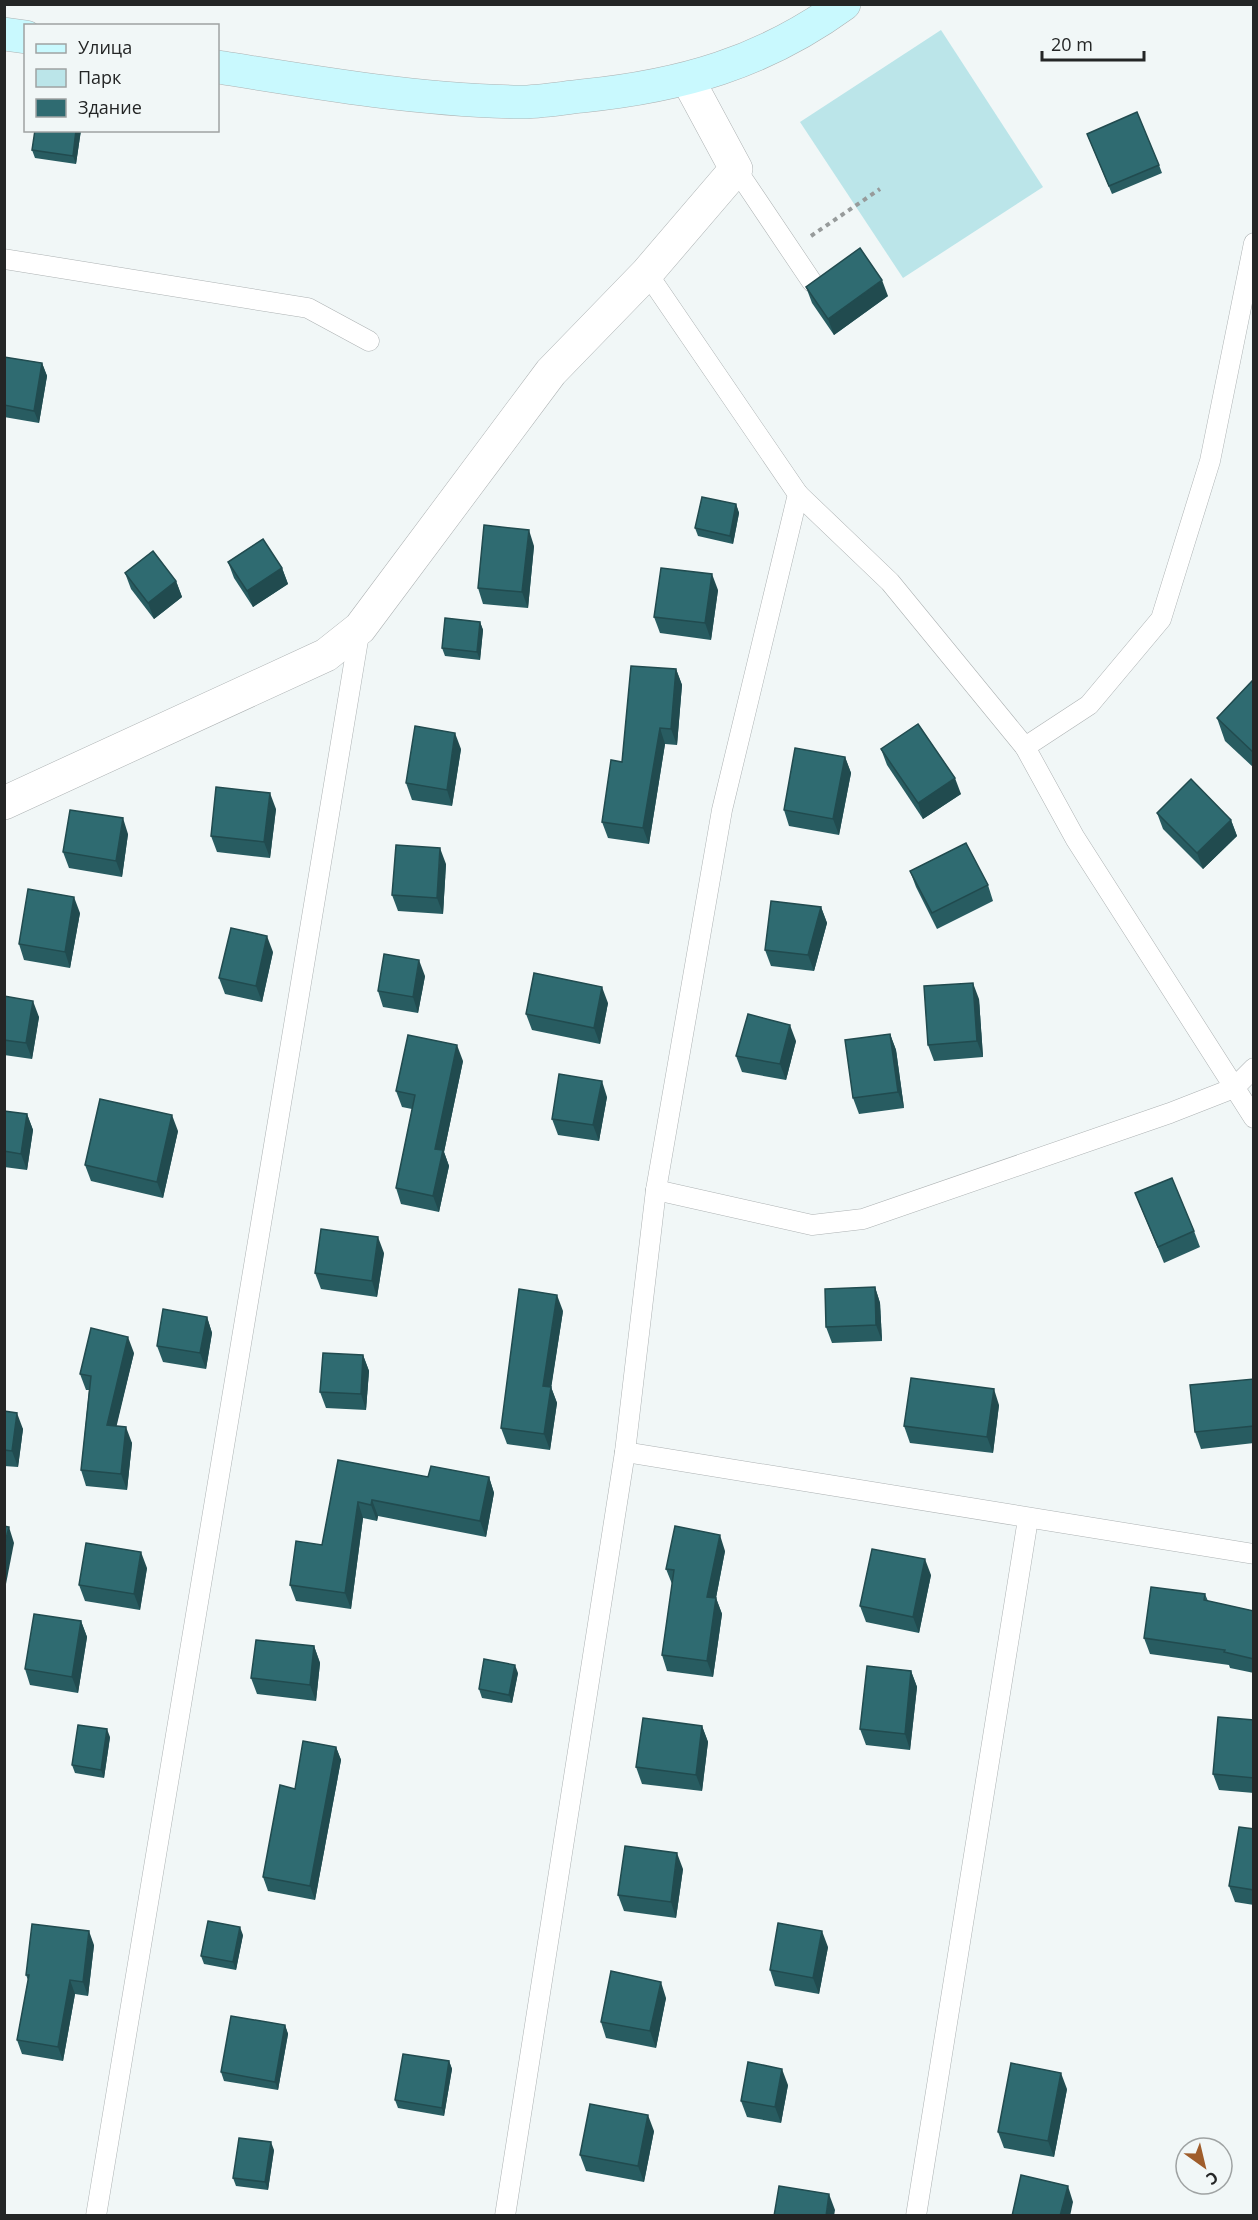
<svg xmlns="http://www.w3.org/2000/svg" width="1258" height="2220" font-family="'Open Sans',sans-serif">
<rect width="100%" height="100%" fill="#f1f7f7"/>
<path fill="#bbe5e9" d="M941,30L1043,187L903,278L800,122Z"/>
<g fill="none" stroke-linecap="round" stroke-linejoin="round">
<g stroke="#adb2b3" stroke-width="21">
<g id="lane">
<path d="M736,169L812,282"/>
<path d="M4,259L308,308L369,341"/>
<path d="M798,494L890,582L1025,747L1075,838L1254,1118"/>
<path d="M1025,747L1089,705L1161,619L1210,461L1254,243"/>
<path d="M656,1190L812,1225L863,1219L1170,1113L1234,1088L1254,1068"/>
<path d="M625,1452L1254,1554"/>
<path d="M96,2216L360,628"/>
<path d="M505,2216L625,1452L656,1190L722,810L798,494L647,273"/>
<path d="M916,2216L1028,1519"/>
</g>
</g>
<g stroke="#adb2b3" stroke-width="34">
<path id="street" d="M4,803L326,655L360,628L551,372L647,273L736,169L688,80"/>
</g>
<g stroke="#adb2b3" stroke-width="34">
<g id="secondary">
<path d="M4,34L26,37"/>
<path d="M218,67C317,83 418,100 519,102C540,102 562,98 582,96C681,86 763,63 844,4"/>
</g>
</g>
<path stroke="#979b9b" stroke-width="4" stroke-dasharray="4.5 4.5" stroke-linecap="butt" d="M811,236L880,189"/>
<use href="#lane" stroke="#fff" stroke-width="20"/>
<use href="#street" stroke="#fff" stroke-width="33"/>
<use href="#secondary" stroke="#c9f9fe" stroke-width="33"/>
</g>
<g fill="#285c61">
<path d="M81,130L76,164L35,158L32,150Z"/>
<path d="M1087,134L1159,165L1162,173L1112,194Z"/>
<path d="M806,287L888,296L834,335L812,303Z"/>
<path d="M4,357L42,363L47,376L39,423L4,417Z"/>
<path d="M736,504L739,513L733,544L698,536L695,528Z"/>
<path d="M534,546L528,608L483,604L478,588Z"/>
<path d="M228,562L282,568L288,584L253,607L234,578Z"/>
<path d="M125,573L176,581L182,597L154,619L131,589Z"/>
<path d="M718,590L711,640L660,633L654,617Z"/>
<path d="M480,622L483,630L480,660L445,656L442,648Z"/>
<path d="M676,669L682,685L677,745L665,744L649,844L608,838L602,822L622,762Z"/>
<path d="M1254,679V768L1225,741L1217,718Z"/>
<path d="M461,749L452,806L412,800L406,783Z"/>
<path d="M881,749L961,794L923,819L887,765Z"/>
<path d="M845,757L851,773L839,835L789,826L784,810Z"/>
<path d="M276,809L270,858L217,852L211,836Z"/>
<path d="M1157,813L1231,820L1237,836L1203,869L1163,829Z"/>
<path d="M128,834L122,877L69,868L63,852Z"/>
<path d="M446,864L443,914L398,911L392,895Z"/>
<path d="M910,871L988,885L993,901L937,929L916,887Z"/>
<path d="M821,907L827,923L814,971L771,966L765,950Z"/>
<path d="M80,913L70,968L24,960L19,944Z"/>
<path d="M273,952L262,1002L225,994L219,978Z"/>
<path d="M425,976L418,1013L383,1007L378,991Z"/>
<path d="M4,996L39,1017L32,1059L4,1055Z"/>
<path d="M979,999L983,1057L934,1061L928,1045Z"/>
<path d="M608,1003L600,1044L532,1030L526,1014Z"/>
<path d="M890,1034L896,1050L904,1108L859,1114L853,1098Z"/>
<path d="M796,1041L786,1080L742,1072L736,1056Z"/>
<path d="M463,1061L444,1152L449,1166L439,1212L401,1204L396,1188L412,1109L402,1107L396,1091Z"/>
<path d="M607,1097L599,1141L558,1135L552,1119Z"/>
<path d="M4,1111L27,1114L33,1130L27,1170L4,1167Z"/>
<path d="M178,1131L163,1198L91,1181L85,1165Z"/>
<path d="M1135,1193L1194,1231L1200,1247L1164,1263Z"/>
<path d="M384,1253L377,1297L321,1289L315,1273Z"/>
<path d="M875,1287L880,1303L882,1341L832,1343L826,1327Z"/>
<path d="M563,1311L551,1387L557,1403L550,1450L507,1444L501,1428Z"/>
<path d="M207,1317L212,1333L206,1369L163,1362L157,1346Z"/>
<path d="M134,1353L116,1426L132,1443L127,1490L86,1486L81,1470L89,1390H86L80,1374Z"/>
<path d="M363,1355L369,1371L366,1410L326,1408L320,1392Z"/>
<path d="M1254,1379V1443L1201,1449L1195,1432Z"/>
<path d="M999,1405L993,1453L910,1443L904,1426Z"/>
<path d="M4,1411L23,1429L18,1467L4,1466Z"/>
<path d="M338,1460L428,1477H489L494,1493L486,1537L378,1516L377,1521L363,1518L351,1609L296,1601L290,1585L322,1545Z"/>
<path d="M725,1551L716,1598L722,1614L713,1677L667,1671L662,1655L672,1584L666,1569Z"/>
<path d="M147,1568L140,1610L85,1601L79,1585Z"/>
<path d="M931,1575L919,1633L866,1622L860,1606Z"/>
<path d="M1205,1594L1208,1601L1254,1611V1673L1230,1668L1229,1665L1150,1654L1144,1638Z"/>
<path d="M81,1621L87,1637L78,1693L30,1685L25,1669Z"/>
<path d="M314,1646L320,1663L316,1701L257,1694L251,1678Z"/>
<path d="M911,1671L917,1687L910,1750L866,1745L860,1729Z"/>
<path d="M518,1673L512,1703L482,1698L479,1689Z"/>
<path d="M1254,1720V1793L1219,1790L1213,1774Z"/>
<path d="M702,1726L708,1742L702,1791L642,1784L636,1767Z"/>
<path d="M110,1737L104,1778L75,1773L72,1765Z"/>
<path d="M336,1747L341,1760L315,1900L268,1891L263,1877L295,1789Z"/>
<path d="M1254,1829V1905L1235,1902L1229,1886Z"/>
<path d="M683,1869L676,1918L624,1911L618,1895Z"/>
<path d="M243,1935L236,1970L204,1964L201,1956Z"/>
<path d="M94,1945L88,1996L75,1994L63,2061L22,2054L17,2040L28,1980L26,1975Z"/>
<path d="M828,1947L819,1994L775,1986L770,1970Z"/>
<path d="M666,1998L656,2048L606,2038L601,2022Z"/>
<path d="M285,2025L288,2034L278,2090L224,2081L221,2072Z"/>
<path d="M449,2061L452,2069L444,2116L398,2108L395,2100Z"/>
<path d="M788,2085L781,2123L747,2117L741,2101Z"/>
<path d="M1067,2089L1054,2157L1004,2148L998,2132Z"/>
<path d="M654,2131L644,2182L586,2171L580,2155Z"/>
<path d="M274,2150L268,2190L236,2186L233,2178Z"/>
</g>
<g fill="#214b4f">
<path d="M76,130H81L76,164L73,156Z"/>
<path d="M882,280L888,296L834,335L828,319Z"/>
<path d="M42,363L47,376L39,423L34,411Z"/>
<path d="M736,504L739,513L733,544L730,536Z"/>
<path d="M529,530L534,546L528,608L522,592Z"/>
<path d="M282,568L288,584L253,607L247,591Z"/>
<path d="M712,574L718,590L711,640L705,623Z"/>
<path d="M176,581L182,597L154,619L148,603Z"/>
<path d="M480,622L483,630L480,660L477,652Z"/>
<path d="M676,669L682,685L677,745L671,729Z"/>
<path d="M660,728L665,744L649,844L643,828Z"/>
<path d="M455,733L461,749L452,806L447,790Z"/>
<path d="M845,757L851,773L839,835L833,819Z"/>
<path d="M955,778L961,794L923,819L918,803Z"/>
<path d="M270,793L276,809L270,858L264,842Z"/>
<path d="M123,818L128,834L122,877L116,861Z"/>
<path d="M1231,820L1237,836L1203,869L1197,853Z"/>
<path d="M440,848L446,864L443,914L437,898Z"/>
<path d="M74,897L80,913L70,968L65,952Z"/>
<path d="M821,907L827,923L814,971L808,955Z"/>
<path d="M267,936L273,952L262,1002L256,986Z"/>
<path d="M419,960L425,976L418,1013L413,997Z"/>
<path d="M973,983L979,999L983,1057L977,1041Z"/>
<path d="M602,987L608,1003L600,1044L594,1028Z"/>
<path d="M33,1001L39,1017L32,1059L26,1043Z"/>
<path d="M790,1025L796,1041L786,1080L780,1064Z"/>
<path d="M890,1034L896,1050L904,1108L898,1092Z"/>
<path d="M457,1045L463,1061L444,1152L449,1166L439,1212L433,1196L435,1149Z"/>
<path d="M602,1081L607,1097L599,1141L593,1125Z"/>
<path d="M27,1114L33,1130L27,1170L21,1154Z"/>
<path d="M172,1115L178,1131L163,1198L157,1182Z"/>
<path d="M378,1237L384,1253L377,1297L372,1281Z"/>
<path d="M875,1287L880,1303L882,1341L876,1325Z"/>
<path d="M557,1295L563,1311L549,1402L543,1386Z"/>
<path d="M207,1317L212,1333L206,1369L200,1353Z"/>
<path d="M128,1337L134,1353L113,1441L107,1425Z"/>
<path d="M363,1355L369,1371L366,1410L361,1394Z"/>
<path d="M551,1387L557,1403L550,1450L544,1434Z"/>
<path d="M994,1389L999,1405L993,1453L987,1437Z"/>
<path d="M17,1413L23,1429L18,1467L12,1451Z"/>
<path d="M126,1427L132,1443L127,1490L121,1474Z"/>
<path d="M489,1477L494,1493L486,1537L480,1521Z"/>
<path d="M372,1500L378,1516L377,1521L371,1505Z"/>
<path d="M358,1502L363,1518L351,1609L345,1593Z"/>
<path d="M9,1527L14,1543L5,1589L4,1546Z"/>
<path d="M720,1535L725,1551L713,1613L707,1597Z"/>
<path d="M141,1552L147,1568L140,1610L134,1594Z"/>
<path d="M925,1559L931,1575L919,1633L913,1617Z"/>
<path d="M716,1598L722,1614L713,1677L707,1661Z"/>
<path d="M81,1621L87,1637L78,1693L72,1677Z"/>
<path d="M314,1646L320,1663L316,1701L310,1685Z"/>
<path d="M515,1665L518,1673L512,1703L509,1695Z"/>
<path d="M911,1671L917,1687L910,1750L905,1734Z"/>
<path d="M702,1726L708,1742L702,1791L696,1775Z"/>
<path d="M107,1729L110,1737L104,1778L101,1770Z"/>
<path d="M336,1747L341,1760L315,1900L310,1886Z"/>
<path d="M677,1853L683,1869L676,1918L671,1902Z"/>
<path d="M240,1927L243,1935L236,1970L233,1962Z"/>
<path d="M89,1931L94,1945L88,1996L83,1982Z"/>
<path d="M822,1931L828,1947L819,1994L813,1978Z"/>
<path d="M70,1980L75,1994L63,2061L58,2047Z"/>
<path d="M661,1982L666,1998L656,2048L650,2031Z"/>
<path d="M285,2025L288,2034L278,2090L275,2082Z"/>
<path d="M449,2061L452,2069L444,2116L442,2108Z"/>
<path d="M782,2069L788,2085L781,2123L775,2107Z"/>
<path d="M1061,2073L1067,2089L1054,2157L1048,2141Z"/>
<path d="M648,2115L654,2131L644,2182L638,2166Z"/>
<path d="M271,2142L274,2150L268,2190L265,2182Z"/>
<path d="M1068,2186L1073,2202L1070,2216H1060Z"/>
<path d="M829,2194L835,2210L834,2216H826Z"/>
</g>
<g fill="#2f6b71" stroke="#214b4f" stroke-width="1.5">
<path d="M1137,112L1159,165L1109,186L1087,134Z"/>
<path d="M35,130H76L73,156L32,150Z"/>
<path d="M860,248L882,280L828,319L806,287Z"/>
<path d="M4,357L42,363L34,411L4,405Z"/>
<path d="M702,497L736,504L730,536L695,528Z"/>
<path d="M484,525L529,530L522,592L478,588Z"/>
<path d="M263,539L282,568L247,591L228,562Z"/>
<path d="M153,551L176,581L148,603L125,573Z"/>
<path d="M661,568L712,574L705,623L654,617Z"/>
<path d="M445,618L480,622L477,652L442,648Z"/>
<path d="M631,666L676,669L671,729L660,728L643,828L602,822L611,760L622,762Z"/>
<path d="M1254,679V753L1217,718Z"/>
<path d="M918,724L955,778L918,803L881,749Z"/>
<path d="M415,726L455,733L447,790L406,783Z"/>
<path d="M795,748L845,757L833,819L784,810Z"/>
<path d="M1191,779L1231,820L1197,853L1157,813Z"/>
<path d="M216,787L270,793L264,842L211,836Z"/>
<path d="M70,810L123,818L116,861L63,852Z"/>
<path d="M966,843L988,885L932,913L910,871Z"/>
<path d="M396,845L440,848L437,898L392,895Z"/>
<path d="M28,889L74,897L65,952L19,944Z"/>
<path d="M771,901L821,907L808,955L765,950Z"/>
<path d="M231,928L267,936L256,986L219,978Z"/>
<path d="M384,954L419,960L413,997L378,991Z"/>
<path d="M534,973L602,987L594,1028L526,1014Z"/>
<path d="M973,983L977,1041L928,1045L924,986Z"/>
<path d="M4,996L33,1001L26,1043L4,1040Z"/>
<path d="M748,1014L790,1025L780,1064L736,1056Z"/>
<path d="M890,1034L898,1092L853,1098L845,1040Z"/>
<path d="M408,1035L457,1045L435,1149L443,1150L433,1196L396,1188L415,1095L396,1091Z"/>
<path d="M559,1074L602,1081L593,1125L552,1119Z"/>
<path d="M100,1099L172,1115L157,1182L85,1165Z"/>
<path d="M4,1111L27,1114L21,1154L4,1151Z"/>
<path d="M1172,1178L1194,1231L1158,1247L1135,1193Z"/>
<path d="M321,1229L378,1237L372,1281L315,1273Z"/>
<path d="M875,1287L876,1325L826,1327L825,1289Z"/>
<path d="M519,1289L557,1295L543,1386L551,1387L544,1434L501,1428Z"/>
<path d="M163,1309L207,1317L200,1353L157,1346Z"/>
<path d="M91,1328L128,1337L107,1425L126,1427L121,1474L81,1470L91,1376L80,1374Z"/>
<path d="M323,1353L363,1355L361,1394L320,1392Z"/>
<path d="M911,1378L994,1389L987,1437L904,1426Z"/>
<path d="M1254,1379V1426L1195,1432L1190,1385Z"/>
<path d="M4,1411L17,1413L12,1451L4,1450Z"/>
<path d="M338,1460L428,1477L431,1466L489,1477L480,1521L372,1500L371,1505L358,1502L345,1593L290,1585L296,1541L322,1545Z"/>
<path d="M4,1526L9,1527L4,1546Z"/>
<path d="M675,1526L720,1535L707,1597L716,1598L707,1661L662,1655L674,1570L666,1569Z"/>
<path d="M86,1543L141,1552L134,1594L79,1585Z"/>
<path d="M872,1549L925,1559L913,1617L860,1606Z"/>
<path d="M1151,1587L1205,1594L1204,1600L1254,1611V1659L1224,1652L1225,1650L1144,1638Z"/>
<path d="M34,1614L81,1621L72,1677L25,1669Z"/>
<path d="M256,1640L314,1646L310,1685L251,1678Z"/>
<path d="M484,1659L515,1665L509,1695L479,1689Z"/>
<path d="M867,1666L911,1671L905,1734L860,1729Z"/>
<path d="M1218,1717L1254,1720V1778L1213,1774Z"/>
<path d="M643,1718L702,1726L696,1775L636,1767Z"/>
<path d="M78,1725L107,1729L101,1770L72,1765Z"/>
<path d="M303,1741L336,1747L310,1886L263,1877L280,1785L295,1789Z"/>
<path d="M1239,1827L1254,1829V1890L1229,1886Z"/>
<path d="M625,1846L677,1853L671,1902L618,1895Z"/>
<path d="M208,1921L240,1927L233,1962L201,1956Z"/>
<path d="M778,1923L822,1931L813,1978L770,1970Z"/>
<path d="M32,1924L89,1931L83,1982L70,1980L58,2047L17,2040L29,1975H26Z"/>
<path d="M611,1971L661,1982L650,2031L601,2022Z"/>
<path d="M231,2016L285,2025L275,2082L221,2072Z"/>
<path d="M403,2054L449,2061L442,2108L395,2100Z"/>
<path d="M748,2062L782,2069L775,2107L741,2101Z"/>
<path d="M1011,2063L1061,2073L1048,2141L998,2132Z"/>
<path d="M590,2104L648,2115L638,2166L580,2155Z"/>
<path d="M239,2138L271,2142L265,2182L233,2178Z"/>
<path d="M1021,2175L1068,2186L1060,2216H1012Z"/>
<path d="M779,2186L829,2194L826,2216H774Z"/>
</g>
<rect width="1258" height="2220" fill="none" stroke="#242626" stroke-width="12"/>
<rect x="24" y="24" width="195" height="108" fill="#f1f7f7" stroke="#9fa3a3" stroke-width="1.5"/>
<rect x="36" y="44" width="30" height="9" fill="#c9f9fe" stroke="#9fa3a3" stroke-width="1.5"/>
<text x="78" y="54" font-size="18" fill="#242626">Улица</text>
<rect x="36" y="69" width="30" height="18" fill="#bbe5e9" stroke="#9fa3a3" stroke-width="1.5"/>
<text x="78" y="84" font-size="18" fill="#242626">Парк</text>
<rect x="36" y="99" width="30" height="18" fill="#2f6b71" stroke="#9fa3a3" stroke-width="1.5"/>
<text x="78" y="114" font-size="18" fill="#242626">Здание</text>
<g transform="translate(1204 2166) rotate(146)"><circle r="28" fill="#f1f7f7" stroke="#9fa3a3" stroke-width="1.5"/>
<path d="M0-4.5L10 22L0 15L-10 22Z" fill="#9f5d2b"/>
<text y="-9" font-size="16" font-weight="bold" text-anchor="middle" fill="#242626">С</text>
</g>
<path d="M1042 51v9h102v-9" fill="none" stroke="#242626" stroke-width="3"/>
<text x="1051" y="51" font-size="18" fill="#242626" stroke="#f1f7f7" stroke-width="4.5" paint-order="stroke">20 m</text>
</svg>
